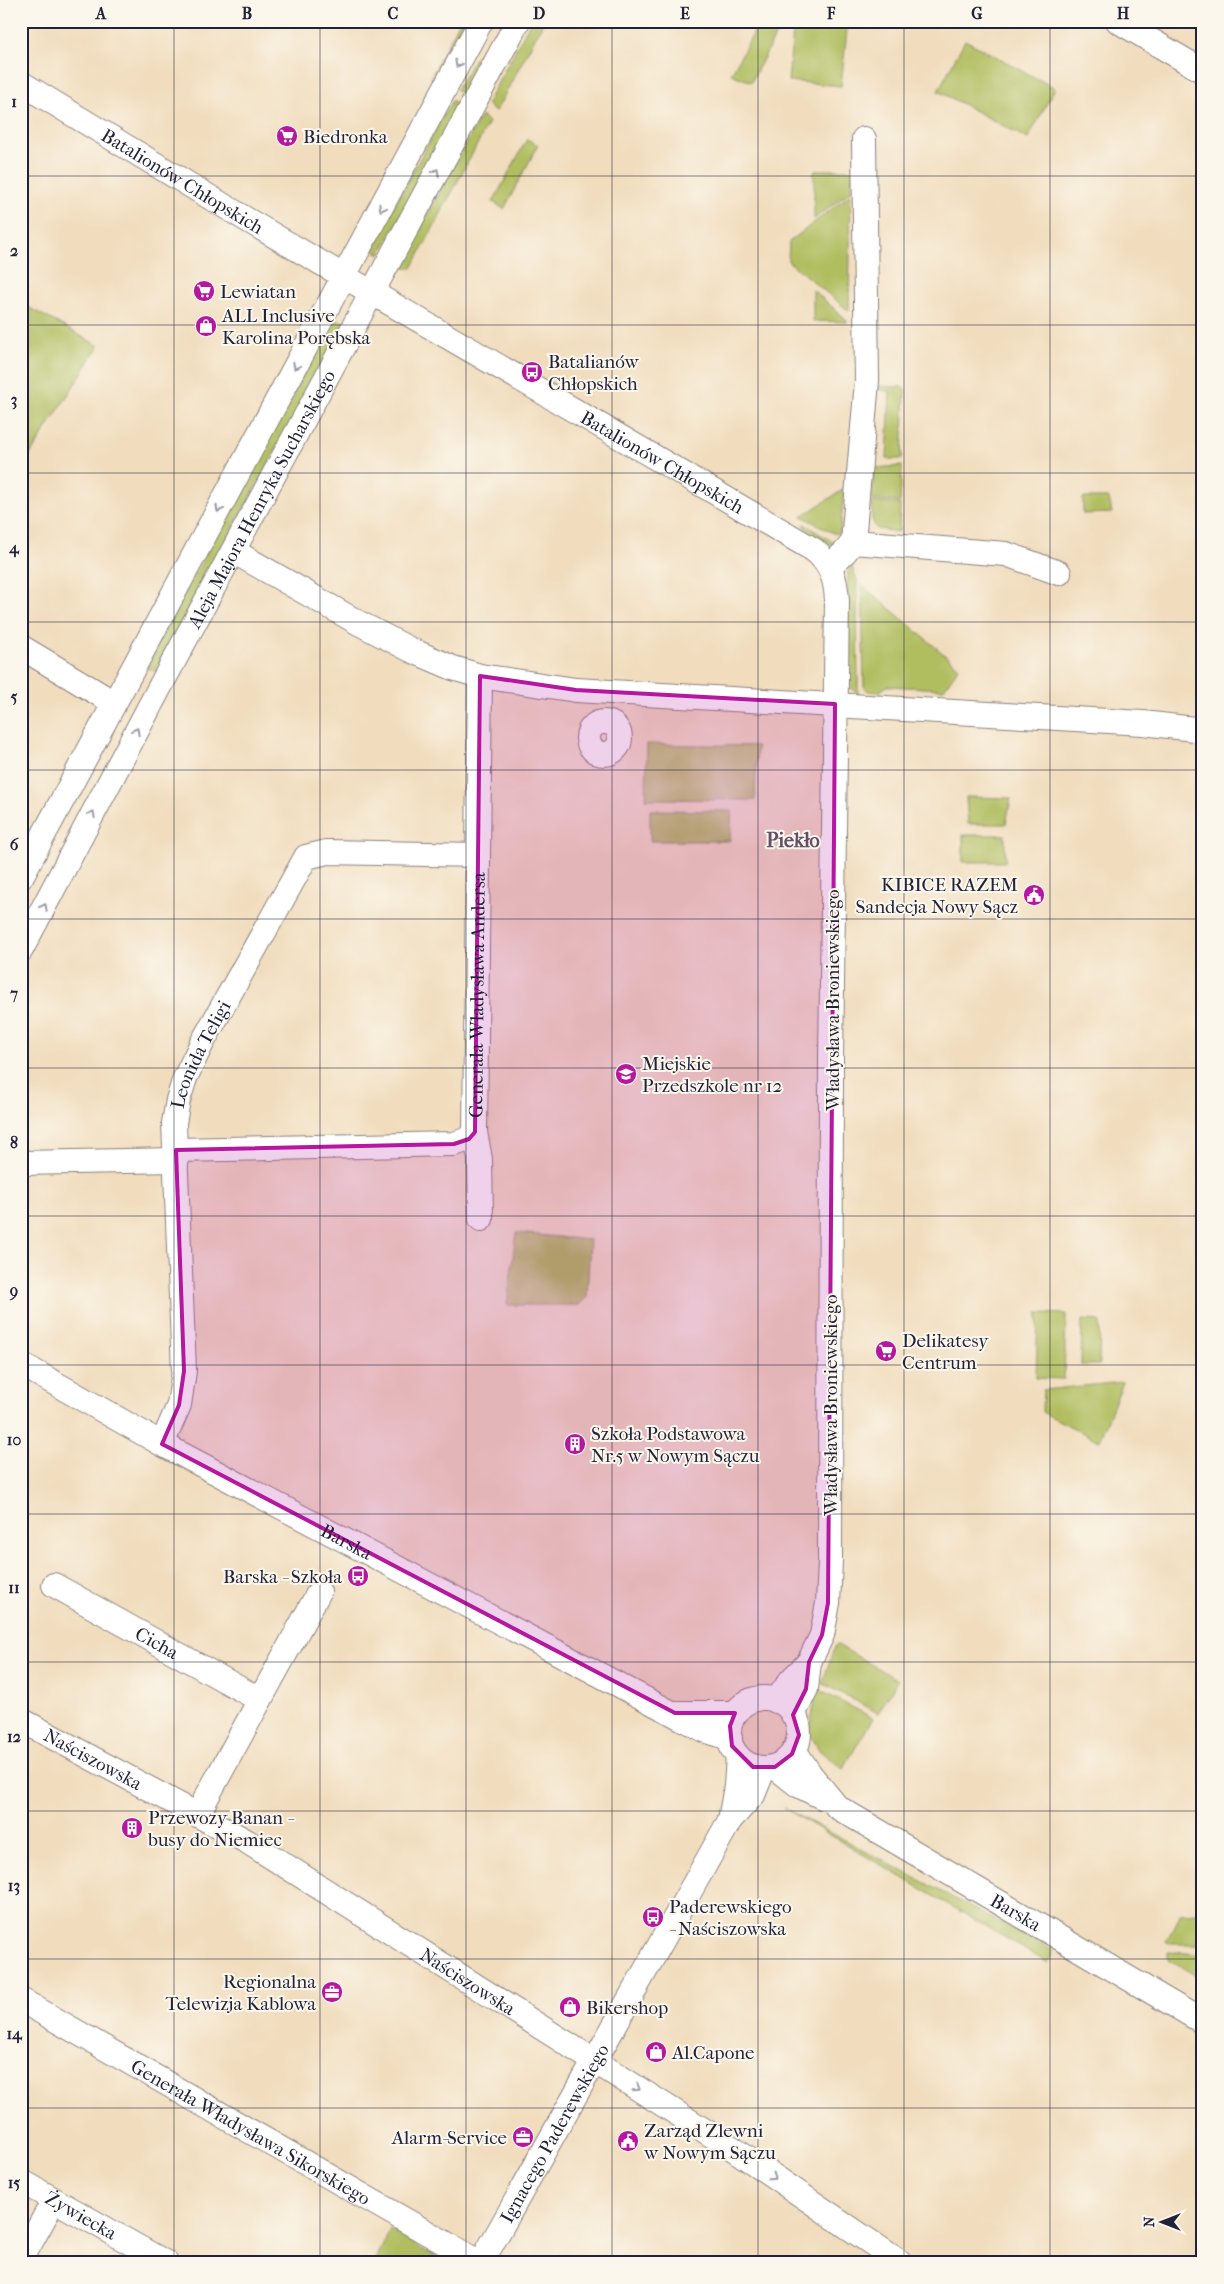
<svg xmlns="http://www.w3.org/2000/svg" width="1224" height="2284" font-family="'IM FELL French Canon',serif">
<rect width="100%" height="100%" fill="#fbf7ec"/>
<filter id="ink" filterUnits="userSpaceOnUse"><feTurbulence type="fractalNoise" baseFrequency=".02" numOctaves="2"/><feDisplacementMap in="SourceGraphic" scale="10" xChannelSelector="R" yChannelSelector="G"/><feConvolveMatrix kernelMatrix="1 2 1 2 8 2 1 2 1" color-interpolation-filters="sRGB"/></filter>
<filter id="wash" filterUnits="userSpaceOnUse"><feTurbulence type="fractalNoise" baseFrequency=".0096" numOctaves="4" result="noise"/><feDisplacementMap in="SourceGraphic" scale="20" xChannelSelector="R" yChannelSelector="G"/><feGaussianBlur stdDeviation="1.12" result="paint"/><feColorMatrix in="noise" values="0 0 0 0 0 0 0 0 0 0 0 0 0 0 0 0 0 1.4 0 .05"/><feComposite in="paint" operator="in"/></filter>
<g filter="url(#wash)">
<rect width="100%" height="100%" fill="#f1ddbe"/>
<g fill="#b1be60" stroke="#6a704e">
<path d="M460,21H468L436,80L431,76Z"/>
<path d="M531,21H544L496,111L491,109L487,103Z"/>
<path d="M760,21H774L781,25L751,82L731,74Z"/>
<path d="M794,21H848L841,86L788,81Z"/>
<path d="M965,40L1055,88L1028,139L938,91Z"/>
<path d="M477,55H484V61L466,95L456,90Z"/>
<path d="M452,100L460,107L380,254L371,248Z"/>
<path d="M481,116L489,122L412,268H405L400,265Z"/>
<path d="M527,139L538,145L504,209L493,202Z"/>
<path d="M816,170H853L851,191L814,219V172Z"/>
<path d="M851,194L849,311L788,261L789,242Z"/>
<path d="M813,290L847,320V322L813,321Z"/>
<path d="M21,303L99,346L21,469Z"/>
<path d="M334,316L345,324L154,672L146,665Z"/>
<path d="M872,386L902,387L905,390L902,459H887L890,391L875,390Z"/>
<path d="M902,466L900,502L872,500L873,468Z"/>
<path d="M844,489L840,534L833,533L802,516Z"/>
<path d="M1083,498H1109L1112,513L1083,514Z"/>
<path d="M872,502L900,504L899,532L877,529L872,520Z"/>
<path d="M804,524L836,544C822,549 808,537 804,524Z"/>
<path d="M851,564L857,580L858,695L846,682L845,670L848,573Z"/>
<path d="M862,585L959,667L944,689L887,686L879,692L868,691L864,687Z"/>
<path d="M647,744L757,746L755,800L646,799Z"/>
<path d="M966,797L1011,798L1006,824H968Z"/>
<path d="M650,810L732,811L730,841H650Z"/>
<rect x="963" y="835" width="42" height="27"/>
<path d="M516,1233L590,1240L587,1297L579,1305H507Z"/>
<path d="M1038,1313L1066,1314L1064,1379L1036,1378Z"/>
<path d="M1082,1320L1100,1321L1099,1365H1081Z"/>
<path d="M1123,1382L1099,1441L1042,1412L1043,1390Z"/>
<path d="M836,1644L898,1680L878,1713L822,1683Z"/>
<path d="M817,1689L873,1718L843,1769L820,1751L809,1733Z"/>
<path d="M784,1808L1053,1951L1048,1963Z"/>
<path d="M1199,1913V1944H1169L1166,1941L1181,1914Z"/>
<path d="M1168,1952L1203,1954V1980L1168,1959Z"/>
<path d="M390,2229L445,2263H375Z"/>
</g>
</g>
<g filter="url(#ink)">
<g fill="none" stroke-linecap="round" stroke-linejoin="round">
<g stroke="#8a807c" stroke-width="26">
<g id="minor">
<path d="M1118,21L1203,71"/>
<path id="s1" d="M21,83L249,221L814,550C831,564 836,579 837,601L831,1059L830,1562L828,1603L822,1635L809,1662L806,1689L793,1715"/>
<path d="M853,542L1006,554L1059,573"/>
<path d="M233,551L357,622L411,650L453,668L480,676L576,690L1143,723L1203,730"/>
<path d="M830,566L845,552L853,542L867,381L864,139"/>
<path d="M21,647L114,703"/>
<circle cx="604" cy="738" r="16"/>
<path d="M21,877L481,21"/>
<path id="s2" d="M21,950L162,683L518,21"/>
<path d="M475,1132L480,1159L481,1219"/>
<path id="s3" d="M176,1150L454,1144L469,1139L475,1132L480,676"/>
<path d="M21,1163L177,1160"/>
<path id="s4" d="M21,1364L162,1444L568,1658L704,1730L730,1738"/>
<path id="s5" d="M162,1444L179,1405L184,1371L174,1123L178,1100L185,1078L201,1045L306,857L327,852L478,855"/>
<path id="s6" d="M54,1585L260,1700"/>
<circle cx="764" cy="1733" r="35"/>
<path d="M776,1701L791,1680L809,1662"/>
<path d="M675,1713H736"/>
<path id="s7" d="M21,1720L248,1842L732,2148L901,2263"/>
<path id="s8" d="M794,1750L810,1774L837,1807L1203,2022"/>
<path d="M775,1767L798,1785L824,1798"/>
<path d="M197,1815L319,1592"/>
<path d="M730,1820L736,1786L738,1756"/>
<path id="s9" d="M21,2000L480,2263"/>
<path id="s10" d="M21,2181L166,2263"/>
<path d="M21,2260L54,2200"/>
<path id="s11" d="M481,2263L730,1820L753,1795L764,1768"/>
</g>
</g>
<use href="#minor" stroke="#fff" stroke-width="24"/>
</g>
<defs><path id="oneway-chevron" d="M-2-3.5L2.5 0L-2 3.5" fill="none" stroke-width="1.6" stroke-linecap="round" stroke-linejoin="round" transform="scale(1.25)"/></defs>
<g stroke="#9c9ca7">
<use href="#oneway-chevron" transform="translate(458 64) rotate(118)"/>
<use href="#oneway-chevron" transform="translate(436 172) rotate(-62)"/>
<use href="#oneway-chevron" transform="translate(382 208) rotate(118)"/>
<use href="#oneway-chevron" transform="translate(296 366) rotate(118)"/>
<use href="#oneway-chevron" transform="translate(219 509) rotate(118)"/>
<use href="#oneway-chevron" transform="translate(136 731) rotate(-62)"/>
<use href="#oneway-chevron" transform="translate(92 814) rotate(-62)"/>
<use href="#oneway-chevron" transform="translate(44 907) rotate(-62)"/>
<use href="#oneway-chevron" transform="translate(637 2088) rotate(33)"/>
<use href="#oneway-chevron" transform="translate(773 2177) rotate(34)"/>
</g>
</g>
<path fill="#b5179e" fill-opacity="0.2" stroke="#b5179e" stroke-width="4" stroke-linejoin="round" d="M480,676L576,690L835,704L828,1603L822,1635L809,1662L806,1689L793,1715L799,1735L792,1754L775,1767H753L732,1746L730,1726L735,1713H675L162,1444L179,1405L184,1371L176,1150L454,1144L469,1139L475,1132Z"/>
<path fill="none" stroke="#22223b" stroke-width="1" stroke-opacity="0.55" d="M174,21V2263M320,21V2263M466,21V2263M612,21V2263M758,21V2263M904,21V2263M1050,21V2263M21,176H1203M21,325H1203M21,473H1203M21,622H1203M21,770H1203M21,919H1203M21,1068H1203M21,1216H1203M21,1365H1203M21,1514H1203M21,1662H1203M21,1811H1203M21,1959H1203M21,2108H1203"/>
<defs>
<g id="supermarket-disc" transform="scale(1.125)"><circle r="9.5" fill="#b5179e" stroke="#fbf7ec"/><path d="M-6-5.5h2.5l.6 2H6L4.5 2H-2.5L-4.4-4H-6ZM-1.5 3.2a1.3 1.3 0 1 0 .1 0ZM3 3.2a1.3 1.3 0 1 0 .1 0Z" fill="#fff"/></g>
<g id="shop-disc" transform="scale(1.125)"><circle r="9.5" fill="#b5179e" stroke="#fbf7ec"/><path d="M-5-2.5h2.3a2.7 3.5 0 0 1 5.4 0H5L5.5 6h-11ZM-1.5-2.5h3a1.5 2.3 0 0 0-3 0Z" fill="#fff"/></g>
<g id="bus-disc" transform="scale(1.125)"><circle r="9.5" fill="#b5179e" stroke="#fbf7ec"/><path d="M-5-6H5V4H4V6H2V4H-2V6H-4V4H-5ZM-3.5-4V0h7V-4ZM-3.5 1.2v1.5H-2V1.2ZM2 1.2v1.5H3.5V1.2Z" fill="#fff"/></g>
<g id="civic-disc" transform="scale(1.125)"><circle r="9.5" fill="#b5179e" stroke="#fbf7ec"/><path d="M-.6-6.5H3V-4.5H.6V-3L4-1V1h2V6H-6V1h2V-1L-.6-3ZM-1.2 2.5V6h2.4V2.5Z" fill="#fff"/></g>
<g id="school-disc" transform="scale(1.125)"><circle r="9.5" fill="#b5179e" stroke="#fbf7ec"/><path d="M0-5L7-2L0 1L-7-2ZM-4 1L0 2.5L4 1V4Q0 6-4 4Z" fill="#fff"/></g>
<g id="building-disc" transform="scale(1.125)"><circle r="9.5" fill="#b5179e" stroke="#fbf7ec"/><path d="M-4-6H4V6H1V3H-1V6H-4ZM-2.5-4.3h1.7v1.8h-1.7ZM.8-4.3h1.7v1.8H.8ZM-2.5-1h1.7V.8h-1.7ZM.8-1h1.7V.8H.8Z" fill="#fff"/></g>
<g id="office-disc" transform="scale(1.125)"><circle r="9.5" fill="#b5179e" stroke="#fbf7ec"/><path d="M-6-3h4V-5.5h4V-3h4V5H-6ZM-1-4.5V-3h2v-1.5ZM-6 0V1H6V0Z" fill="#fff"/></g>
</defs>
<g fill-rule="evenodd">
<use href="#supermarket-disc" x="287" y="136"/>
<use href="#supermarket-disc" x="204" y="291"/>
<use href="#shop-disc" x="206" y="326"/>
<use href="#bus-disc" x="532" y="372"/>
<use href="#civic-disc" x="1034" y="895"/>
<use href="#school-disc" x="626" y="1074"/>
<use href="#supermarket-disc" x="886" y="1351"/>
<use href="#building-disc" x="575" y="1444"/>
<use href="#bus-disc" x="358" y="1576"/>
<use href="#building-disc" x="132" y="1828"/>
<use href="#bus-disc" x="653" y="1917"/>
<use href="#office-disc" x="332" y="1992"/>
<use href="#shop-disc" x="570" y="2007"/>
<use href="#shop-disc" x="656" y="2052"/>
<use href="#office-disc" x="523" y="2137"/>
<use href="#civic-disc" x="628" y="2141"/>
</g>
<g text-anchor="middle" stroke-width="4" stroke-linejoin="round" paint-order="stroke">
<g font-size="19" fill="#22223b" stroke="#fbf7ec" text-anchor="start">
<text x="303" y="143">Biedronka</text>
<text x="220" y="298">Lewiatan</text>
<text x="222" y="322">ALL Inclusive<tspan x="222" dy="22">Karolina Porębska</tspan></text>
<text x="548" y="368">Batalianów<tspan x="548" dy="22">Chłopskich</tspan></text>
<text x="1018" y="891" text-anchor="end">KIBICE RAZEM<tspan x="1018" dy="22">Sandecja Nowy Sącz</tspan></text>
<text x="642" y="1070">Miejskie<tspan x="642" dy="22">Przedszkole nr 12</tspan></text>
<text x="902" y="1347">Delikatesy<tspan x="902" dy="22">Centrum</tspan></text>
<text x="591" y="1440">Szkoła Podstawowa<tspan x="591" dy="22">Nr.5 w Nowym Sączu</tspan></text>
<text x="342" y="1583" text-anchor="end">Barska - Szkoła</text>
<text x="148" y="1824">Przewozy Banan -<tspan x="148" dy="22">busy do Niemiec</tspan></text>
<text x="669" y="1913">Paderewskiego<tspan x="669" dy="22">- Naściszowska</tspan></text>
<text x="316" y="1988" text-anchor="end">Regionalna<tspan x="316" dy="22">Telewizja Kablowa</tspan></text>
<text x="586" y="2014">Bikershop</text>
<text x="672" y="2059">Al.Capone</text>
<text x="644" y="2137">Zarząd Zlewni<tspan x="644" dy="22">w Nowym Sączu</tspan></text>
<text x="507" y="2144" text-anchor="end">Alarm-Service</text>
</g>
<g font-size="19" fill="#22223b" stroke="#fbf7ec">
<text dy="7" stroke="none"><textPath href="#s1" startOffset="189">Batalionów Chłopskich</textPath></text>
<text dy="7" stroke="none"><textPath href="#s1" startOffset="745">Batalionów Chłopskich</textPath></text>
<text dy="7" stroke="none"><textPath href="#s2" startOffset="511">Aleja Majora Henryka Sucharskiego</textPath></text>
<text dy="7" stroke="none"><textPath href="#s3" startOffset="440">Generała Władysława Andersa</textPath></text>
<text transform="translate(832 1000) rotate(-90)" y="7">Władysława Broniewskiego</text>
<text dy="7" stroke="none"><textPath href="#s5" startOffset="399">Leonida Teligi</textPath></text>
<text transform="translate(830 1405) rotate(-90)" y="7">Władysława Broniewskiego</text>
<text dy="7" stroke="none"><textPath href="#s4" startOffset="371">Barska</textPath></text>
<text dy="7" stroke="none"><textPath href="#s6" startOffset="118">Cicha</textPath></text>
<text dy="7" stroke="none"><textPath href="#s7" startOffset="82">Naściszowska</textPath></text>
<text dy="7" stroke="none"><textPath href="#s8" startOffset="279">Barska</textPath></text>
<text dy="7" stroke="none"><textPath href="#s7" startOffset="518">Naściszowska</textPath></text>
<text dy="7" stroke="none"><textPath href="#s9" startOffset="265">Generała Władysława Sikorskiego</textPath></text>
<text dy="7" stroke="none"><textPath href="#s11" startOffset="149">Ignacego Paderewskiego</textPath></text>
<text dy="7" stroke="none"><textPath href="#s10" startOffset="69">Żywiecka</textPath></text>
</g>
<g font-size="20" font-weight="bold" fill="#624f67" stroke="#fbf7ec">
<text x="793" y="847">Piekło</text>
</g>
</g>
<rect width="1224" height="2284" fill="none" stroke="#fbf7ec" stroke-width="55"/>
<g transform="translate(1162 2222) rotate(270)" stroke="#fbf7ec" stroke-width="4" paint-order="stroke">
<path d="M0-4L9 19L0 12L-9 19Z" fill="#22223b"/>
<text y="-8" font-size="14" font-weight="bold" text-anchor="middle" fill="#22223b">N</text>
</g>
<rect x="28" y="28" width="1168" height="2228" fill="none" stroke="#22223b" stroke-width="2"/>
<g font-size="16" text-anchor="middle" font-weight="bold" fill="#22223b">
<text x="101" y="19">A</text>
<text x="247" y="19">B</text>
<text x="393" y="19">C</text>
<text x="539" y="19">D</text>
<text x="685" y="19">E</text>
<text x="831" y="19">F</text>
<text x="977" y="19">G</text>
<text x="1123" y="19">H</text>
<text x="14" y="107">1</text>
<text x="14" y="256">2</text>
<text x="14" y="405">3</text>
<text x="14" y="553">4</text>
<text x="14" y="702">5</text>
<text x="14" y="850">6</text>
<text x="14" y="999">7</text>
<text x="14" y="1148">8</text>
<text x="14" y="1296">9</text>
<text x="14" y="1445">10</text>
<text x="14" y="1593">11</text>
<text x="14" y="1742">12</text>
<text x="14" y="1891">13</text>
<text x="14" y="2039">14</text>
<text x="14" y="2188">15</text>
</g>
</svg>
